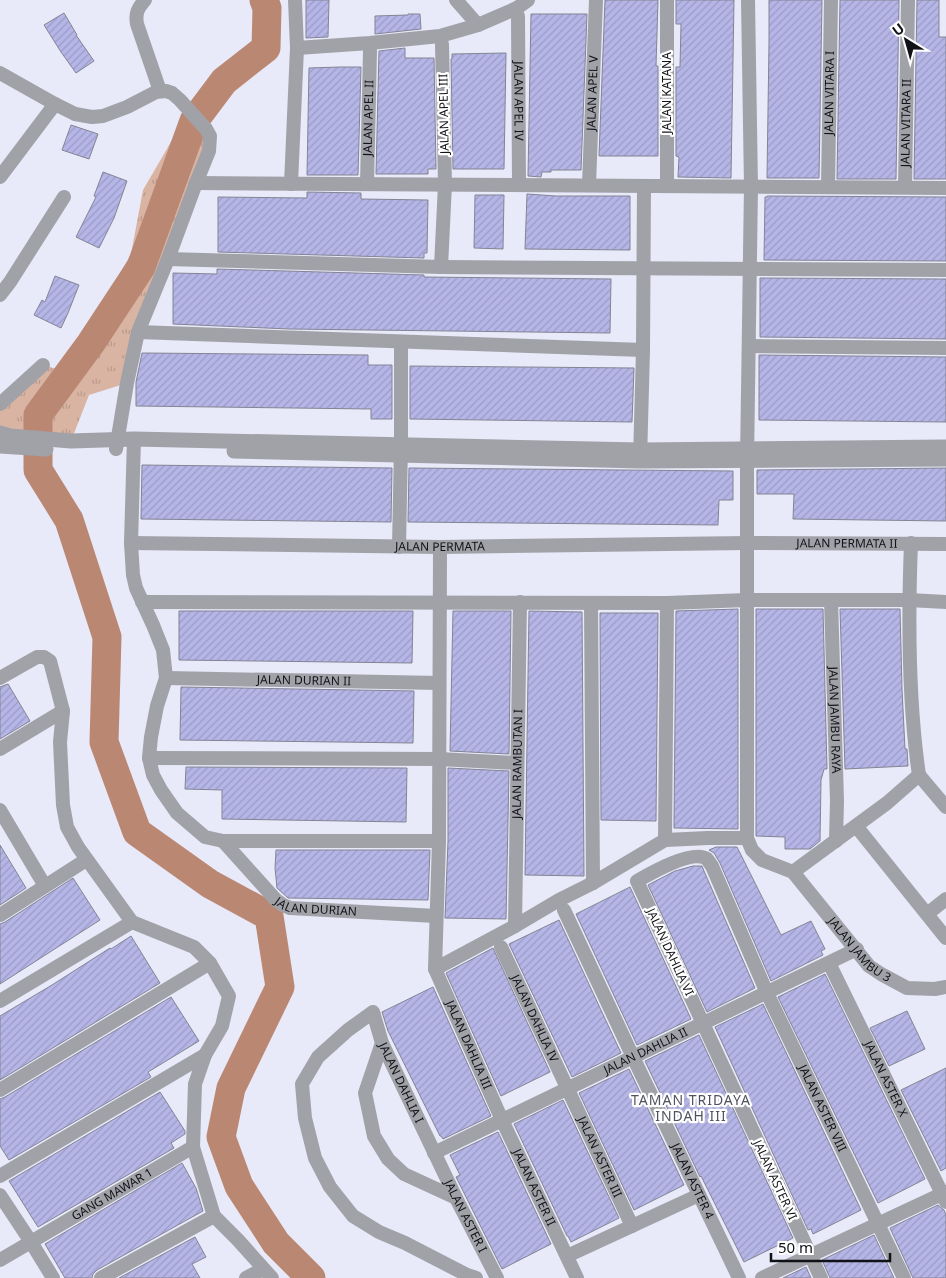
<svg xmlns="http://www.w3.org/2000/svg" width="946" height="1278" font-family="'Noto Sans',sans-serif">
<defs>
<pattern id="grass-tufts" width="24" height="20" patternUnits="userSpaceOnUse" patternTransform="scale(1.25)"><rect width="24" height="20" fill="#dab4a3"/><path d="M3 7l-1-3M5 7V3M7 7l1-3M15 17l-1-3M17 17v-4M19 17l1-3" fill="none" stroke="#ba9a8c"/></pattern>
<pattern id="building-hatch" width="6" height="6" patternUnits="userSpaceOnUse" patternTransform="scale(1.25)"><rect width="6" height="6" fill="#b5b6e7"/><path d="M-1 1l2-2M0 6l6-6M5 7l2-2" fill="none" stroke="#9b9bc5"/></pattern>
</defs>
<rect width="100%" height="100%" fill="#e8e9f9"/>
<path fill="url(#grass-tufts)" d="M189,111L210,136L127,383L89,395L71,441L0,433V404L43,365L63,371L131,254L143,190Z"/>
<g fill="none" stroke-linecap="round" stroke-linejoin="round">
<path stroke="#ba8872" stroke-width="29" d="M264,0L267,8L266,48L224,81L194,121L141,267L91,343L38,415V470L69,520L107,637L104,742L137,832L210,884L269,916L280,987L231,1088L221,1137L239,1186L276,1243L311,1278"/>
</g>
<g fill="url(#building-hatch)" stroke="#838493">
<path d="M306,0H329L328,37L306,38Z"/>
<path d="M605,0H658L656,66H658V156H599Z"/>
<path d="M676,0H734L731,178L678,177L679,157L676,156V67H680L681,24H676Z"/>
<path d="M769,0H822L819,178H767L769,43Z"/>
<path d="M840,0H899L896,179H837Z"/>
<path d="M917,0H939V37H946V179H914Z"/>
<path d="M64,13L77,35H76L94,61L76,73L61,52L44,25Z"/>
<path d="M408,14H420L421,29L375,34V16L408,15Z"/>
<path d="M531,14H587L581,170H551V172H542L541,177L528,176Z"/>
<path d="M405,48V58H434L436,169H428V174H376L379,51Z"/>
<path d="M506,53L504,169H453L451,59H452V54Z"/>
<path d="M340,67H361L358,175H307L309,68Z"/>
<path d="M71,125L98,134L89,159L62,150Z"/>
<path d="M103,172L127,181L114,218L99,248L76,237L96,197L94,196Z"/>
<path d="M307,192L361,193V199L428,200L427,253H424V258L218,252V197L307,198Z"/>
<path d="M527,194L556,196H630V250L525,249Z"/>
<path d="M475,195H504L503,249L474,248Z"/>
<path d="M767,196L946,197V261L764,260L765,197H767Z"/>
<path d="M217,269L424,275V277L611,279L610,333L289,329L173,324V273L217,274Z"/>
<path d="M55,276L79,285L68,313L61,328L34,315L42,300L45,302Z"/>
<path d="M760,278L946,279V339L760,337Z"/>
<path d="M142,353L368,355V365H392V419H371V409L136,406V382Z"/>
<path d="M759,355L946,357V422L759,420Z"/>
<path d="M410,366L634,368L632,422L410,419Z"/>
<path d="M142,465L392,468L391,522L141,519Z"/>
<path d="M409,468L733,471V500H719L718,525L408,522Z"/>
<path d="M946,468V521L793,519L794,494H757V470Z"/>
<path d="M738,609V829L674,828L676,611Z"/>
<path d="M756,609H823L827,769H824L821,780L820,841L810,849H785V837L756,836Z"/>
<path d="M840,609H900L902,689L905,749H907L908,766L845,769Z"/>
<path d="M179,611H413L412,663L179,660Z"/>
<path d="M453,611H511L509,754L450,751Z"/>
<path d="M529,611L582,612L584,876L525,875Z"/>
<path d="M600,613H658L656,821L601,820Z"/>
<path d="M8,684L30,721L0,739V687Z"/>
<path d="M181,687L414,691L413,743L180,740Z"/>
<path d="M186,767L407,768L406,822L222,819V790L185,789Z"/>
<path d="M448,768L509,771L506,919L445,918L448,841Z"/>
<path d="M0,845L26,888L0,905Z"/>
<path d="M716,847H737L781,935L811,921L825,949L821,951L823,955L771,981L720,863L714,853L709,850Z"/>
<path d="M276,850H430L428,900L288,898L277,888L275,868Z"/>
<path d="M693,866H702L704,871L755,988L707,1012L648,885L675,871Z"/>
<path d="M73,878L100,920L0,984V924L5,922Z"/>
<path d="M630,887L691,1019L637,1045L576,914Z"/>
<path d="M559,920L621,1053L572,1077L509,944Z"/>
<path d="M131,936L160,983L0,1080V1016L52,985L110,948L111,949Z"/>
<path d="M493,948L550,1072L501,1096L446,973Z"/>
<path d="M825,974L925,1179L878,1203L778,997Z"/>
<path d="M433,987L491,1116L443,1139L441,1136H440L388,1031L382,1012Z"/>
<path d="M171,997L199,1041L148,1072L151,1077L9,1160L0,1146V1099L5,1097Z"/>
<path d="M763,1004L861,1210L813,1234L811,1229L808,1230L715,1027Z"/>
<path d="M907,1011L925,1049L889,1066L870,1028Z"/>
<path d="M699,1035L793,1238L744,1262L701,1176L700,1177L645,1061Z"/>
<path d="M946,1068V1168L941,1171L901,1090Z"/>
<path d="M629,1069L684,1185L634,1210L579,1093Z"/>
<path d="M160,1092L185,1131V1134L171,1143L174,1148L38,1227L9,1181Z"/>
<path d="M563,1100L619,1218L571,1242L568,1236H567L514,1124Z"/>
<path d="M498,1132L551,1244L502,1269L456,1177L460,1175L450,1155Z"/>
<path d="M182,1163L196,1188L203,1211L97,1270L93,1274L92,1278H65L45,1244Z"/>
<path d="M938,1205L944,1210L946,1215V1278H913L890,1228Z"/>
<path d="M874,1235L894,1278H830L822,1260Z"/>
<path d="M195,1237L206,1257L192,1264L200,1278H119Z"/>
<path d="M806,1267L811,1278H783Z"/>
</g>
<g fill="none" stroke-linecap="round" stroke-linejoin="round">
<g stroke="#a1a1a8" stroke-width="14">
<path d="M145,0C138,8 135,13 137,24L160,91"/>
<path d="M456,0L478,25"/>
<path id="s1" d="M518,16L519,185"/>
<path d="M297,48L370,43L440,36L478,25L517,8L528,0"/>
<path d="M0,73L55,104L75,114L92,117L103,116L127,107L156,92L166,91L172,93L180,100L206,129L210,136L209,151L196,183L168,259L138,332L127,383L116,449"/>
<path d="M0,177L55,104"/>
<path d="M196,183L946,188"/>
<path d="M291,184L297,48L295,0"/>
<path id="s2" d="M367,184L370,51"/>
<path id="s3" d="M589,185L596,0"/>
<path d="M667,186V0"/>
<path id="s4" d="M828,187L831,0"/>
<path id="s5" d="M905,187L908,0"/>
<path d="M168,259L441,267L445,184L442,44"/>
<path d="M441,267L946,270"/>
<path d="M0,295L10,282L64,197"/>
<path d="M138,332L643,350"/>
<path d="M749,346L946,348"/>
<path d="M0,404L43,365"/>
<path d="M134,439L131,543L133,575L136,588L153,625L163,650L166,678L157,706L151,737L149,758L153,775L161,790L177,813L205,837L223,841H439"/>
<path d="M640,460L643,350L644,186"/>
<path id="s6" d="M131,543L440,547L747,543L946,544"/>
<path d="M399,547L401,445V342"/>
<path id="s7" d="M440,547L439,841L435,969L502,1120L577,1278"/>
<path id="s8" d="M831,600L837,801L836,841"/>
<path d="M142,602L667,603L747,600H909L946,602"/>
<path d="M591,603L593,883"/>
<path d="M0,678L37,657H44L50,661L63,711L60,742L63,805L67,827L78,847L132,922L194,947L210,963L229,996L222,1026L205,1055L195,1084L193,1147L214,1216L238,1240L272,1278"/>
<path id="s9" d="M166,678L439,683"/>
<path d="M0,749L63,711"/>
<path d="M149,758L439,759L517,763"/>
<path d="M919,775L946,807"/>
<path d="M0,810L45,886"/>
<path d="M856,826L946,938"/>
<path d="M747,838V461L751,186L748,0"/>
<path d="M665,840L667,603"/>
<path id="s10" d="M223,841L276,900L283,905L290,908L436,916"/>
<path d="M793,872L887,803L919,775C908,700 908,619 911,543"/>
<path id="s11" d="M564,910L633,1057L739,1278"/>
<path d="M927,914L946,899"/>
<path d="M0,915L86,860"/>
<path id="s12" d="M515,926L520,602"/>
<path id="s13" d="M501,947L632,1226"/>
<path id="s14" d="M829,963L946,1202"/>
<path id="s15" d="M435,969L515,926L559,900L593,883L665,840L708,838H747L752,850L762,860L793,872L869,966L881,974L907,988L935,989L946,987"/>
<path d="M0,1001L132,922"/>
<path d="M382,1043L365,1093L374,1136L388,1159L404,1174L456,1198"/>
<path d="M0,1090L210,963"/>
<path id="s16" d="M434,1153L857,949"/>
<path d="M0,1176L205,1055"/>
<path d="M0,1195L31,1242L53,1278"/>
<path d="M567,1256L699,1195"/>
<path id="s17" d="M0,1260L193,1147"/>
<path d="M101,1278L214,1216"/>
<path d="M246,1278L263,1269"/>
<path id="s18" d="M476,1278L467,1275L405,1243L379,1232L353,1216L330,1187L315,1158L305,1118L302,1084L318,1057L348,1030L373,1012L382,1043L456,1198L497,1278"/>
<path d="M762,1278L946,1192"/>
<path id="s19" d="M821,1278L637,881C651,873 693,849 707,859C708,860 711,865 712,866L767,993L904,1278"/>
</g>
<g stroke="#a1a1a8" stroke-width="15">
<path d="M0,433L10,436L71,441L134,439L640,450L946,447"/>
<path d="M0,446L46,449"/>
<path d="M234,451L640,461L946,459"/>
</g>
</g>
<g text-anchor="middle" stroke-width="4.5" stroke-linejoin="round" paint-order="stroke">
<g font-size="12" fill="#111217" stroke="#fff">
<text dy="4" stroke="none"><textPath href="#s3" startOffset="92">JALAN APEL V</textPath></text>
<text transform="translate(667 93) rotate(-90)" y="4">JALAN KATANA</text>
<text dy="4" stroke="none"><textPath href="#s4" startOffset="94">JALAN VITARA I</textPath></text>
<text dy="4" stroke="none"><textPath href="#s1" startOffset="85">JALAN APEL IV</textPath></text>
<text transform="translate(444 114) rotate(-91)" y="4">JALAN APEL III</text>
<text dy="4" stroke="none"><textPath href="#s2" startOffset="66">JALAN APEL II</textPath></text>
<text dy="4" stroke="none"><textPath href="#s5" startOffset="64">JALAN VITARA II</textPath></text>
<text dy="4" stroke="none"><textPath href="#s6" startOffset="716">JALAN PERMATA II</textPath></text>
<text dy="4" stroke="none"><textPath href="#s6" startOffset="309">JALAN PERMATA</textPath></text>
<text dy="4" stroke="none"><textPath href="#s9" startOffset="138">JALAN DURIAN II</textPath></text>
<text dy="4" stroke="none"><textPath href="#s8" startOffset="120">JALAN JAMBU RAYA</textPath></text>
<text dy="4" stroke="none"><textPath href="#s12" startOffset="162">JALAN RAMBUTAN I</textPath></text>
<text dy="4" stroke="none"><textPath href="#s10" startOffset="121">JALAN DURIAN</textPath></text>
<text dy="4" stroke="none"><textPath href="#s15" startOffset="509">JALAN JAMBU 3</textPath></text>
<text transform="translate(670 952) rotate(65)" y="4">JALAN DAHLIA VI</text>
<text dy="4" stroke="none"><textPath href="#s13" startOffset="79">JALAN DAHLIA IV</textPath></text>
<text dy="4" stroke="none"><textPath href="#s7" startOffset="505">JALAN DAHLIA III</textPath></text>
<text dy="4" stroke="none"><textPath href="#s16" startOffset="235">JALAN DAHLIA II</textPath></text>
<text dy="4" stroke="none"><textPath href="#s14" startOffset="129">JALAN ASTER X</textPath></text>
<text dy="4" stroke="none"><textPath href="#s18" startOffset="462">JALAN DAHLIA I</textPath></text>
<text dy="4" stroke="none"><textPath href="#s19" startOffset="788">JALAN ASTER VIII</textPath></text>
<text dy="4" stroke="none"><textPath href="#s13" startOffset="232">JALAN ASTER III</textPath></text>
<text transform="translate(775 1180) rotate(65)" y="4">JALAN ASTER VI</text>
<text dy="4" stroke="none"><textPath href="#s11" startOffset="300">JALAN ASTER 4</textPath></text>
<text dy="4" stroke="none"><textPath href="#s7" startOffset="662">JALAN ASTER II</textPath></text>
<text dy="4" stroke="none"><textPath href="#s17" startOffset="130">GANG MAWAR 1</textPath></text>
<text dy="4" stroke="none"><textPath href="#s18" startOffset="610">JALAN ASTER I</textPath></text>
</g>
<g font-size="14" letter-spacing="1" fill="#51525f" stroke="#fff">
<text x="691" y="1105">TAMAN TRIDAYA<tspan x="691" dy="16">INDAH III</tspan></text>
</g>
</g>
<g transform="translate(906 40) rotate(323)" stroke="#ffffff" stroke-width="4" paint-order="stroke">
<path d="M0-4L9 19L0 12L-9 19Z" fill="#111217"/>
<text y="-8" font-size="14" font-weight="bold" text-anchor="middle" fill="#111217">U</text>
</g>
<path d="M771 1253v8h119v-8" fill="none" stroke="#111217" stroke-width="2.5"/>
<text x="778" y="1253" font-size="15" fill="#111217" stroke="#ffffff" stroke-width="4" paint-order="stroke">50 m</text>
</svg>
